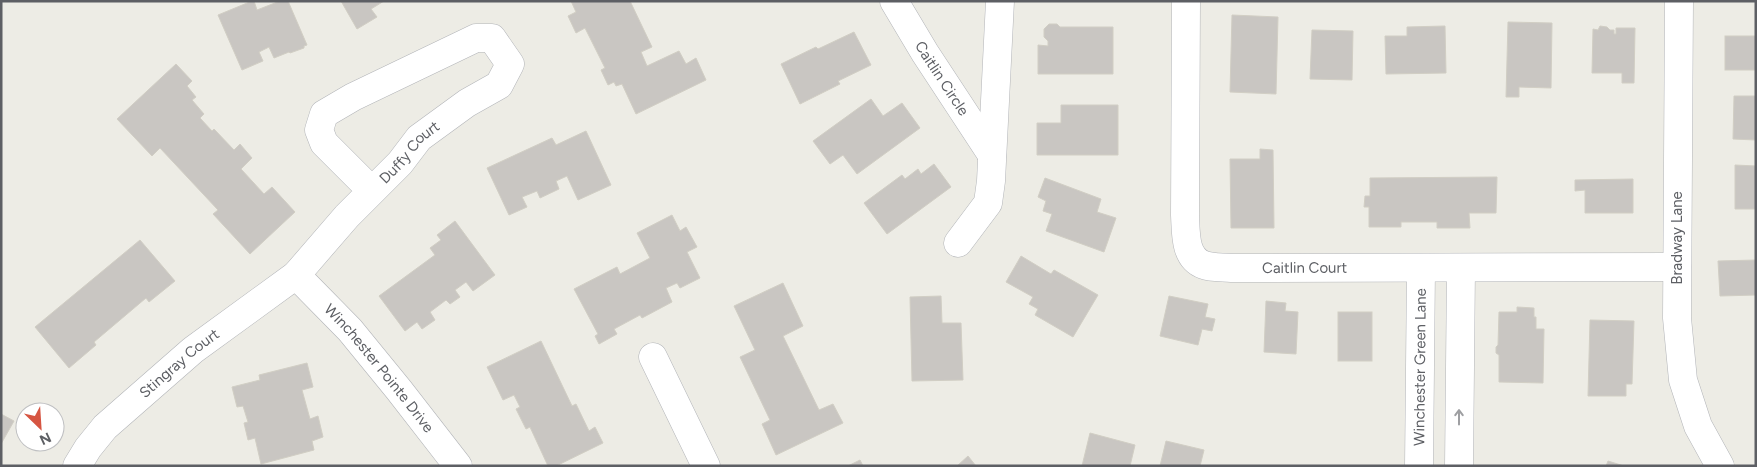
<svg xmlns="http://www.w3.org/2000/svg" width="1757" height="467" font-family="Figtree,sans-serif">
<rect width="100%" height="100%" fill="#edece5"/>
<g fill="#c9c6c2" stroke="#d1cec4">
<path d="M252,1H254L257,10L280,1H288L307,45L304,46V48L290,53L289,52L274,58L269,47L259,52L263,61L242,70L218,15Z"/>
<path d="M341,1H384L371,9L377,17L357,29Z"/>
<path d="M571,1H630L652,47L641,52L647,66L679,51L686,64L696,58L706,80L636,114L622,84L616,86L614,82L608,85L601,70L605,68L585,28L576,33L568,16L576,12Z"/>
<path d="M1232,15L1278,17L1276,94L1230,92Z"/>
<path d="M1508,22L1552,23L1551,88L1519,87V97H1506Z"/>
<path d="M1049,24H1057L1060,27H1113V74H1038V45L1048,46V41L1044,37V29Z"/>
<path d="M1445,26L1446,73L1386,74L1385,36H1407V27Z"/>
<path d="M1600,26L1607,27L1610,30H1614V34H1616V28H1635L1634,83H1622V73H1592L1593,29L1598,30Z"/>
<path d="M1312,30L1353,31L1352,80L1310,79Z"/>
<path d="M854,32L871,65L838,81L840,84L800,104L781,64L816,47L818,49Z"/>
<rect x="1725" y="36" width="31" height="34"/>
<path d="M176,64L192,81L187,86L196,97L192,100L204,114L200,118L212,131L214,129L234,150L240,144L252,158L241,169L264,194L272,187L295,212L250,254L213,214L218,210L160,148L152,156L117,119Z"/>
<path d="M1734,96H1756V140L1733,139Z"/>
<path d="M871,99L883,116L902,103L920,128L857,174L843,155L830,164L813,141Z"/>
<path d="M1061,105H1118V155H1037V123H1061Z"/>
<path d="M586,131L611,185L578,200L567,176L556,181L559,189L540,198L537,191L522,197L527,207L509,215L487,168L552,138L556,145Z"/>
<path d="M1260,149L1273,150L1274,228H1231L1230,159H1260Z"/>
<path d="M934,164L951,187L887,234L864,203L902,175L905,179L918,169L921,174Z"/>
<path d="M1735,165L1756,166V209H1735Z"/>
<path d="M1497,177L1496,213H1469L1470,228H1437V222H1401V227H1369V207H1364L1365,196H1370V178Z"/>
<path d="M1045,178L1101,199L1097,212L1116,218L1104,252L1046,231L1052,214L1043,211L1046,201L1038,197Z"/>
<path d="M1633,179V213H1585V190L1575,191V180Z"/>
<path d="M672,215L680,231L686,227L697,247L687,252L700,278L680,288L677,283L666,288L672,302L642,318L640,315L614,329L617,334L599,344L595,336L598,334L574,289L617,267L620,274L650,258L637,233Z"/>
<path d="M455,221L495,275L473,291L466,282L455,290L460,297L450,304L446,300L430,312L435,320L422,329L417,322L405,331L379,296L435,255L430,248L441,240L437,235Z"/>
<path d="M140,240L175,281L149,302L146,298L94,342L96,345L69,368L35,327Z"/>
<path d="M1021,256L1051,274L1054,270L1098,295L1073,337L1035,315L1038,309L1029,304L1033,297L1006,282Z"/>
<path d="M1756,260V295L1720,296L1718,261Z"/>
<path d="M783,283L803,326L783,336L819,410L833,404L843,423L776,455L762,424L770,420L740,357L755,350L734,306Z"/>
<path d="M941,296L942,323H961L963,380L912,381L910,297Z"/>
<path d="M1169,296L1208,304L1205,317L1215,319L1212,331L1202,329L1198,345L1160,336Z"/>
<path d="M1266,301L1286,303L1285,311L1298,312L1296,354L1264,352Z"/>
<path d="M1517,307L1534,308V317H1536V329H1544L1543,383L1499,382V355L1496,353V347L1498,345L1499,312H1517Z"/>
<rect x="1338" y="312" width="34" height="49"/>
<path d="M1590,320L1634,321L1632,384H1626V396H1588Z"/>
<path d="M541,341L572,406L576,404L589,431L595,427L603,443L556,466H548L530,427L526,429L516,409L520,407L514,395L503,400L487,367Z"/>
<path d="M307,363L313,387L302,390L310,419L318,416L323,437L312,441L314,450L261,464L255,438L248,440L244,423L248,422L243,406L237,407L232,387L260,380L259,375Z"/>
<path d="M1,414L14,421L1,444Z"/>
<path d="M1090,433L1135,445L1130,466H1082Z"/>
<path d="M1166,441L1204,450L1200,466H1160Z"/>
<path d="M968,456L976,466H957Z"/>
<path d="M860,460L863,466H848Z"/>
<path d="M1608,461L1624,466H1606Z"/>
</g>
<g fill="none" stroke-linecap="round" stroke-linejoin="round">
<g stroke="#b2b4b8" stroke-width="29">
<g id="minor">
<path id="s1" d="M894,1L925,53L992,155"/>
<path id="s2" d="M1186,1L1185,215C1186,232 1184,258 1204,265C1212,268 1223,267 1232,268L1677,267"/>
<path d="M1679,1L1677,318L1683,380L1698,426L1720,466"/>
<path d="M958,243L988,203L991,181L1000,1"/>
<path id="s3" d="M296,275L350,330L399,390L458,466"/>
<path d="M653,357L706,466"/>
<path id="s4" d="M77,466L88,448L105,427L193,350L296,275L347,216L400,163L419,138L467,103L499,85L510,64L492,38H476L353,97L324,114L319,130L324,143L372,191"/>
<path id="s5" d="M1419,466L1421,268"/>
<path d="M1459,466L1461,268"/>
</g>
</g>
<use href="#minor" stroke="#fff" stroke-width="28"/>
</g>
<defs><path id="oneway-shaft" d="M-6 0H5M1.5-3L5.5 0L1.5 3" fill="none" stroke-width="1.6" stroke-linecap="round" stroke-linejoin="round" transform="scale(1.25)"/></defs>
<use stroke="#9e9fa2" href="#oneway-shaft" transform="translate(1459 417) rotate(-90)"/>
<g text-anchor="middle" stroke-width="5" stroke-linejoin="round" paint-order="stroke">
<g font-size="15" fill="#5d5f64" stroke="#fff">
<text dy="5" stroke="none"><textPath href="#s1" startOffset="91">Caitlin Circle</textPath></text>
<text dy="5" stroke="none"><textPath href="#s4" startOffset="460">Duffy Court</textPath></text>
<text transform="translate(1677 238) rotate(-90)" y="5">Bradway Lane</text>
<text dy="5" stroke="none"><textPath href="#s2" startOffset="372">Caitlin Court</textPath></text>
<text dy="5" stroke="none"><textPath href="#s4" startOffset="146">Stingray Court</textPath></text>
<text dy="5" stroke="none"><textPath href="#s5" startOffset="99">Winchester Green Lane</textPath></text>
<text dy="5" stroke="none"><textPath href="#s3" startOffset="125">Winchester Pointe Drive</textPath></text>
</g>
</g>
<rect width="1757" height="467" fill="none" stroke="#5d5f64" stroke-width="5"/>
<g transform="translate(40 427) rotate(155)"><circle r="24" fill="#ffffff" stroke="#bebfc1"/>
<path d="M0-4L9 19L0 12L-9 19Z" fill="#d65542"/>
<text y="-8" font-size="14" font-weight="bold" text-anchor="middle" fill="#5d5f64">N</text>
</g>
</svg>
